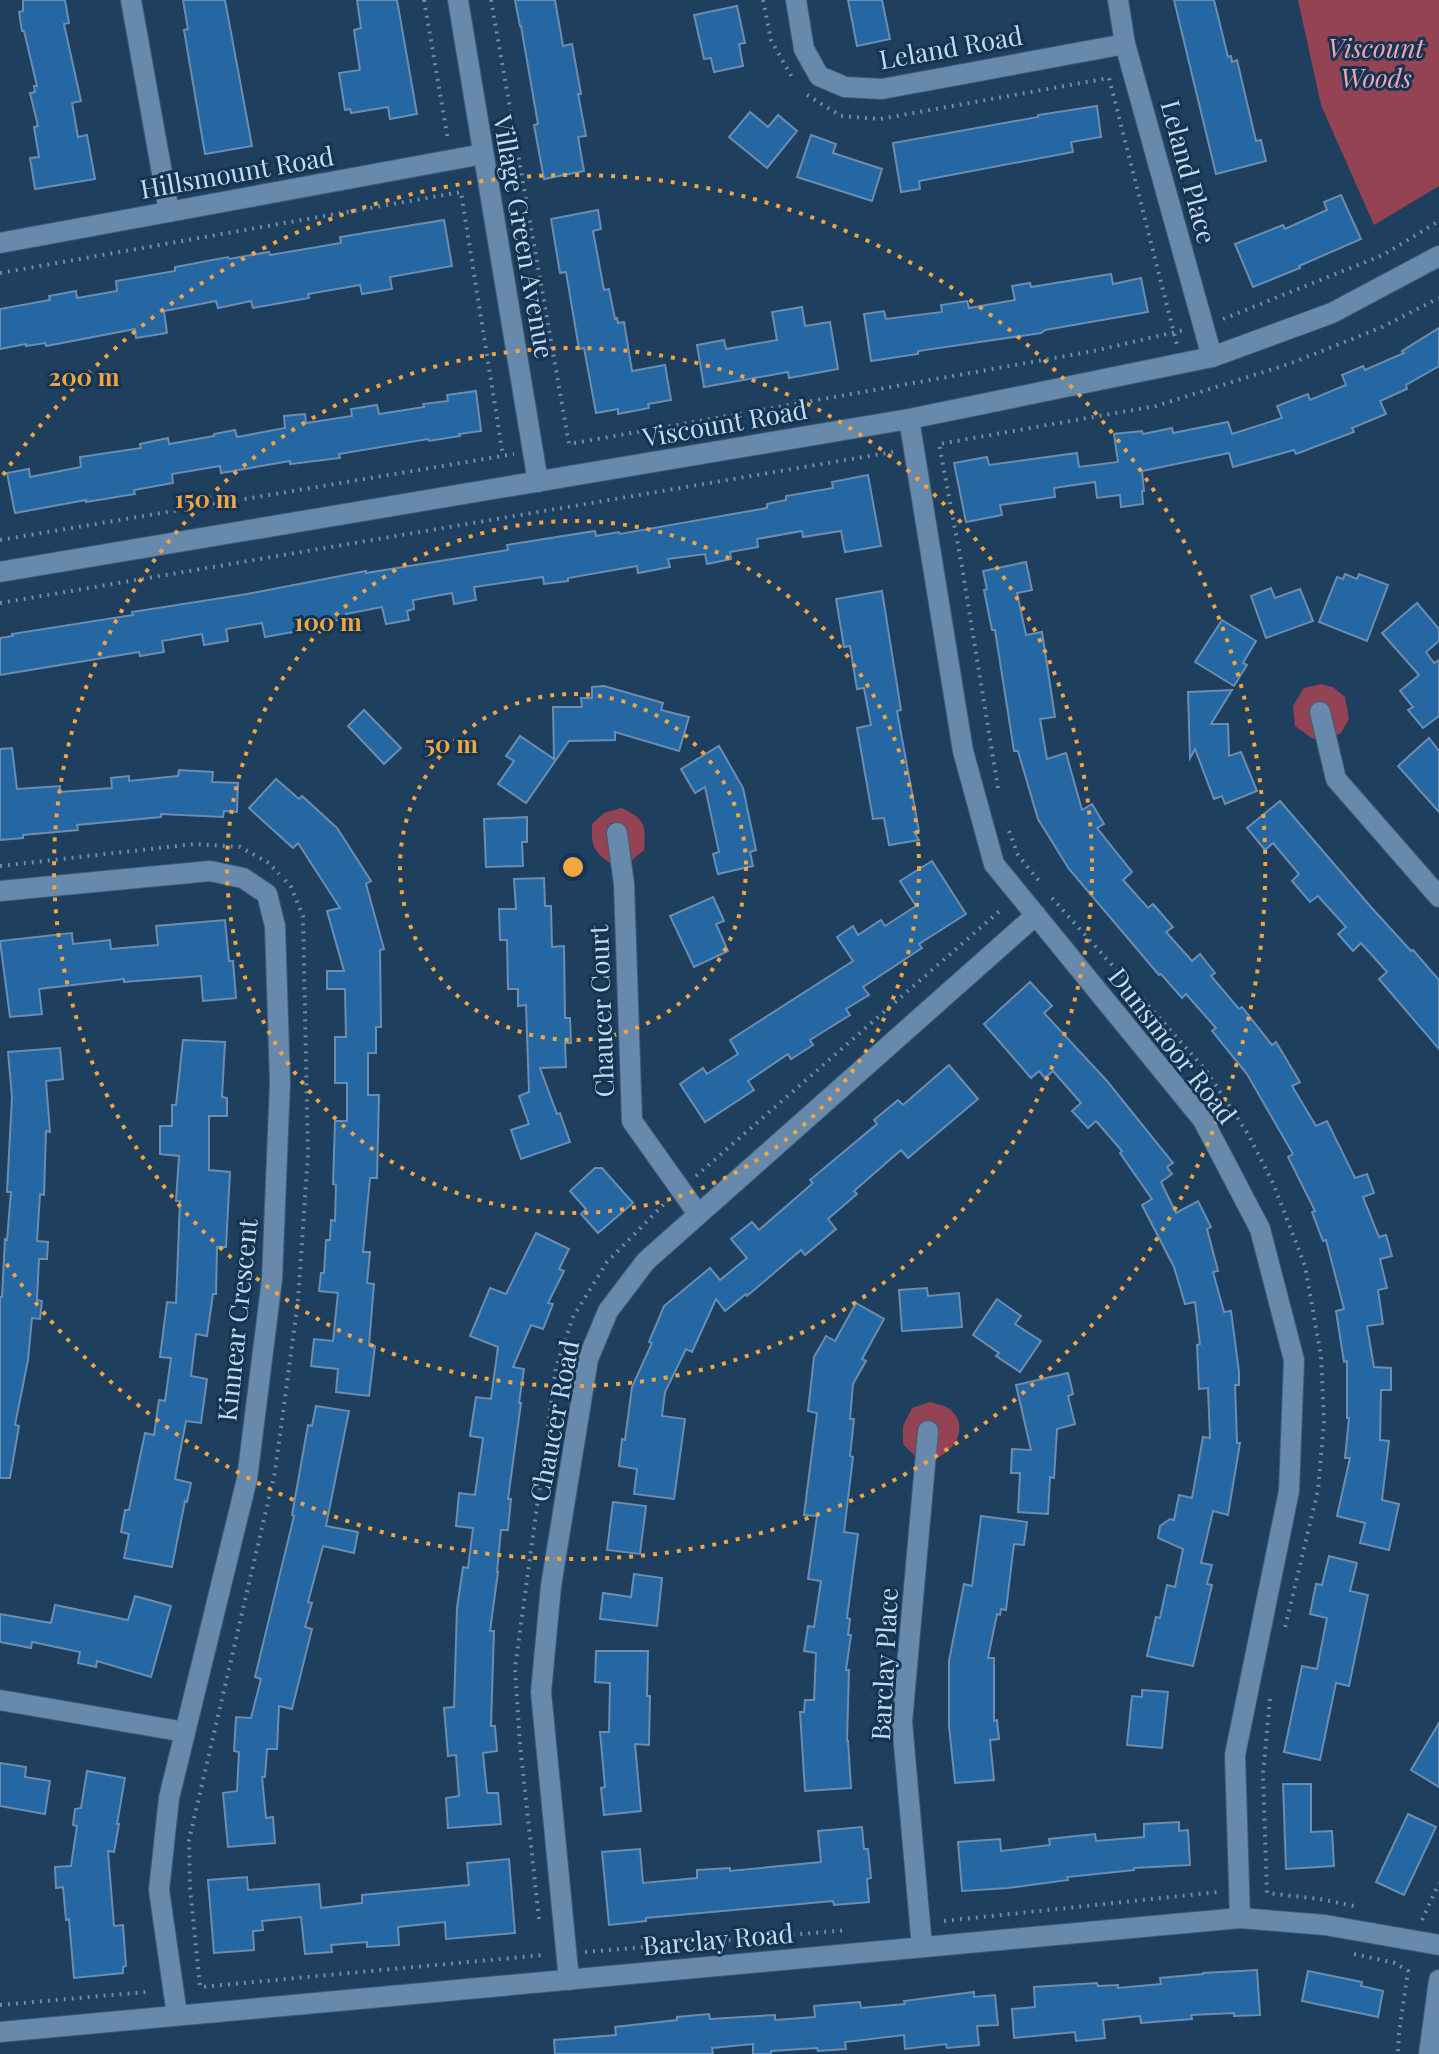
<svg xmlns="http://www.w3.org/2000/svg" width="1439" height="2054" font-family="'Playfair Display',serif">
<rect width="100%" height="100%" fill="#1e3f5e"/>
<g fill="#934353">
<path d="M1298,0H1439V186L1374,225L1321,105Z"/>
<path d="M1321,684L1333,687L1345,697L1349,719L1341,733L1330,738L1313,739L1295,726L1293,706L1304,688Z"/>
<path d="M621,808C645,818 646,825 644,850L631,861L610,863C593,852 591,844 592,824L604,813Z"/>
<path d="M930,1402C935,1404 944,1405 948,1408C976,1427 947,1468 918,1457C913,1455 907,1448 903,1444V1426L912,1408Z"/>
</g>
<g fill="#2467a3" stroke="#6a8db1" stroke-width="2">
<path d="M23,0H65L69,23L64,24L81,101L72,103L78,137L87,135L95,179L35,189L30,158L39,157L34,127L38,126L30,93L35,92L34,86H37L24,31H22L19,12L23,11Z"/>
<path d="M183,0H225L252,146L205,154L184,30L188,29Z"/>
<path d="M357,0H397L417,114L390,119L388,107L351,113L350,109L345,110L339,73L360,70L354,30L361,28Z"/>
<path d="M515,0H555L563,46L572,44L581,94H578L586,136L578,137L584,171L544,179L534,125L538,124L521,26H520Z"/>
<path d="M848,0H882L890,39L857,46Z"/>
<path d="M1174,0H1214L1228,57L1231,56L1232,62L1237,60L1256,141L1261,140L1266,161L1216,174Z"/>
<path d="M737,6L745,43L739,44L743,66L714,72L711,58L704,59L694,15Z"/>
<path d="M1097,106L1101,137L1071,142L1073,152L919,181L920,189L901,192L893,143L1038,117V115Z"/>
<path d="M750,112L768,127L778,115L797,131L767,168L729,137Z"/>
<path d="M811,135L836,144L833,153L882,169L872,201L797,177Z"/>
<path d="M1341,195L1361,239L1299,266L1300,268L1253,287L1235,244L1283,225L1285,229L1327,210L1324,202Z"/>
<path d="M598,210L601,229L593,231L604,290L609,289L615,319L617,318L618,323L624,322L632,371L665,365L671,400L648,404L649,408L618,414V409L596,413L584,348L579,349L566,272L560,273L551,219Z"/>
<path d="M444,220L452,266L390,277L392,289L362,294L360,285L308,294L309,298L253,308L251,301L218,308L216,301L164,311L167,333L136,338L135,329L46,346L45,343L26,346V344L0,349V309L50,300L49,296L76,291L77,298L117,291L116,281L175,271V267L228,257L229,259L269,252L270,255L341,243L340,237Z"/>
<path d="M1111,274L1113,284L1141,278L1148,312L1045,330L1041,333L918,351V354L871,361L864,314L884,311L886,319L942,312L941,305L967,301L969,308L1015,300L1012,286L1030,283L1031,287Z"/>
<path d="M802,307L805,326L830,322L838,369L789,378L788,372L704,387L697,345L724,340L726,349L777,340L772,312Z"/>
<path d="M1439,328V366L1406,385L1407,389L1380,401L1386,414L1352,428L1354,432L1296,454L1294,450L1233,467L1229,453L1142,471L1144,491H1142L1143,504L1121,507L1120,495L1097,498L1095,482L1054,488L1055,497L1000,505L1002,515L966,522L954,463L987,457L989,465L1077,453L1079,467L1118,462L1114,434L1142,431L1143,434L1172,428L1173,433L1228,422L1232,434L1282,418L1277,406L1308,394L1310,400L1346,385L1342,375L1363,366L1365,370L1404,353L1402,351Z"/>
<path d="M476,391L481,431L459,434L460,436L429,441L428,439L339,454L340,458L290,464V461L221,473L220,466L172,474L173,483L134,490L135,494L86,502V500L15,513L7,473L29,469L30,477L81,467L80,457L141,448L140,444L168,438L169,444L214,436V434L235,430L237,437L285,428L284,416L305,414L306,423L352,416L351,409L377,405L379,414L424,407L423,404L448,401L447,395Z"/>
<path d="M868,475L881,546L845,552L841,531L803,537L802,531L757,539L758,547L730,552L731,559L707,564L705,554L668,559L670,567L638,573L637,566L568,578V581L544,584L543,577L474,587L476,600L454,604L452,593L413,600L414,609L407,611L409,620L386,624L382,607L346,614L347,618L314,625L315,628L265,637L262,623L226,629L228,641L204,645L202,634L162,641L164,652L140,656L139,652L0,675V638L13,636L12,634L133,615L132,612L247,594L366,571V573L508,550L507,545L595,531L596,536L619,532L620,534L767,508V504L786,500V496L833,488L832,482Z"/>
<path d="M1026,562L1032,590L1017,593L1026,635L1042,632L1055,717L1040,719L1047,759L1066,753L1082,810L1092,804L1104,824L1097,828L1132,872L1123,880L1148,908L1153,904L1173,927L1166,932L1192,961L1200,954L1215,973L1211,976L1239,1009L1242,1007L1272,1045L1276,1042L1300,1082L1292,1086L1316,1126L1327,1121L1355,1178L1367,1174L1374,1193L1363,1197L1379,1237L1386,1235L1392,1256L1380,1259L1387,1288L1378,1290L1383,1324L1367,1326L1374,1367L1391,1368V1390H1381L1380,1440L1389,1441L1382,1500L1399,1504L1389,1550L1360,1543L1365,1523L1337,1516L1350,1458H1345L1349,1418H1347V1361L1344,1362L1336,1311L1344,1309L1326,1240L1323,1241L1312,1212L1315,1211L1288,1157L1293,1154L1247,1074L1212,1031L1216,1028L1186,994L1182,998L1161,974L1159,975L1069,869L1038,819L1018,751H1014L995,630H992L984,590L987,589L983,571Z"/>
<path d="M1345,574L1357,579L1359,574L1388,585L1367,641L1319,622L1337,577L1343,579Z"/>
<path d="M1271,588L1275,598L1300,589L1313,621L1266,638L1251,596Z"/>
<path d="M882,591L901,710L897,711L919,831L914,832L919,840L889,845L884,818L873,819L857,728L871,725L864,688L857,689L850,646L844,647L836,599Z"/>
<path d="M1417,603L1439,629V641L1426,652L1434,663L1439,660V716L1423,728L1408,710L1413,707L1400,691L1419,675L1382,633Z"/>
<path d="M1222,620L1256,641L1243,663L1247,665L1234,686L1195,662Z"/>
<path d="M604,686L663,703L661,710L689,717L679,751L615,732V740L569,741L526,803L498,784L514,761L506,756L520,736L554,759L553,707H582L581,698H592V687Z"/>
<path d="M1232,690L1211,724H1228L1229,756L1241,752L1257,791L1225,804L1222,796L1214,799L1195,749L1190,758L1188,692Z"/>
<path d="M364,710L401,748L384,764L348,726Z"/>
<path d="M1429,738L1439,751V812L1398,766Z"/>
<path d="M719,746L743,788L756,850L750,852L753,866L718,874L713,854L719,852L705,787L695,793L681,769Z"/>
<path d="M12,748L17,789L60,786V792L112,788L111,778L129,776V781L178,776L179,770L213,772L212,782L238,783L237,812L224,811L223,817L161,814V817L77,825L78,830L23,835V838L0,840V749Z"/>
<path d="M276,779L299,799L302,796L337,828L371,881L366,884L384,949L380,950L381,1027H376V1053H368V1095H379L377,1178H370L363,1252H370L367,1283L374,1284L369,1345L375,1346L369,1396L336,1392L338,1369L311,1366L314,1339L333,1341L338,1293L319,1291L321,1273H324L326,1240H330L331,1220L335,1221L336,1185L333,1184L335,1121H347V1083H335V1037H346L345,989H327V971H344L327,911L340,908L298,843L293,848L249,808Z"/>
<path d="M1280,801L1370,906L1411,951L1413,950L1439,980V1049L1379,979L1387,972L1361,943L1353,951L1338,934L1346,927L1318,896L1310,902L1292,881L1299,874L1273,843L1265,850L1247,828Z"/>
<path d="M527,817V842H522L523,866L486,867L484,819Z"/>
<path d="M932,861L966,914L919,944L922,948L863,987L869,995L846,1009L850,1015L810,1040L813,1045L791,1059L788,1054L748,1081L754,1090L705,1122L680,1084L703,1068L707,1074L738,1054L730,1040L853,961L837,937L853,926L858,935L881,920L885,926L916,906L900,881Z"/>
<path d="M544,878L545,906H551L552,947L564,946L565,1018H570L571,1043H565L566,1067L540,1068L557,1114L560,1113L570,1142L521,1159L511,1130L529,1124L519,1096L529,1092L526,1005L518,1006V989H508L507,940H500L499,909H516L514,879Z"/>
<path d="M713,897L724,921L716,924L728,951L694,967L670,916Z"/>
<path d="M225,920L229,961H233L236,998L203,1001L201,976L124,982V979L39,989L42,1014L10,1017L0,941L72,933L73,944L110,940L111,949L158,945L156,926Z"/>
<path d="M1030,982L1052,1006L1044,1013L1107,1081L1173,1163L1167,1167L1172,1174L1161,1182L1176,1213L1198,1201L1211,1227L1207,1229L1218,1271L1213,1272L1224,1312L1231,1311L1239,1372V1385H1235L1237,1443H1240L1228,1515L1213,1511L1201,1563L1212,1565L1207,1584L1212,1585L1193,1666L1147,1656L1156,1617L1160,1618L1167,1585L1175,1587L1183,1549L1158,1538L1160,1526L1170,1519L1174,1520L1179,1495L1192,1498L1203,1437L1210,1438L1208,1388L1199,1389L1197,1345L1200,1344L1195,1302L1185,1304L1174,1267L1142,1205L1152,1199L1120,1153L1122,1151L1096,1121L1088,1128L1072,1111L1081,1103L1053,1071L1045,1078L1039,1071L1031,1078L984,1024Z"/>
<path d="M183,1040L225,1042L222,1097L227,1098V1116H209V1170L230,1172L226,1247H217L216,1294H213L207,1336L196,1334L191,1376L207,1379L201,1423L186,1421L175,1479L191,1483L187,1502L185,1501L172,1567L124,1558L129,1534L121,1532L125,1510H129L145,1433L154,1435L159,1400L165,1401L171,1358L160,1357L167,1302L176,1303L180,1201H176L179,1156L160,1154V1126H172V1105H176Z"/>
<path d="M60,1048L63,1079L46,1081L50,1132L46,1131L44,1195L40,1194L37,1241L48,1242L47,1259H39L37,1300L42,1301L40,1319L32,1318L28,1360L15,1425L19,1426L10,1478H0V1297H2L5,1239L7,1240L11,1192H7L12,1097L8,1052Z"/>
<path d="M949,1065L978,1099L908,1158L901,1150L854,1191L857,1194L828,1219L836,1229L805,1255L801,1250L747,1296L746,1294L725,1311L716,1299L692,1352L686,1349L665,1392L662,1416L685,1419L674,1499L634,1494L637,1469L619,1466L622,1439L625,1440L632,1387L652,1343L649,1342L664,1306L710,1268L720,1280L747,1258L731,1239L752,1222L759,1230L813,1183L810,1180L877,1124L874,1120L898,1100L903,1105Z"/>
<path d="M595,1168H602L633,1203L598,1233L581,1214L586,1209L570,1191Z"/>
<path d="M536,1233L569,1249L559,1269L564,1271L548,1303L553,1304L543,1329L531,1325L513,1367L524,1369L519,1403H521L508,1499H511L508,1530H501L497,1572H498L490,1631H494L491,1726H495L497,1751L483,1753L487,1793H498L501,1824L448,1828L446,1798L459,1796L456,1755L448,1756L444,1708L454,1707L457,1608L463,1567L468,1568L473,1528L456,1526L459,1493L475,1495L483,1438L470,1436L476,1397L491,1399L498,1347L470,1336L490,1288L506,1294Z"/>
<path d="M927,1288L928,1296L959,1293L962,1327L902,1331L899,1290Z"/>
<path d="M997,1299L1021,1316L1015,1324L1041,1341L1020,1372L996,1356L999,1353L973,1335Z"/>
<path d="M856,1303L884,1319L862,1359L866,1361L853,1384L850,1419H854L850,1456L853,1457L844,1532L858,1534L847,1618L850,1619L848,1635H851L846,1670H849L847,1741H848L851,1788L805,1791L800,1712H804L805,1700H814L816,1653L804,1651L808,1626L814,1627L821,1581L808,1579L817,1516L804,1515L817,1413L808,1411L814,1357L826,1336L835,1341Z"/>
<path d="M1068,1373L1073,1394L1068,1396L1075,1424L1057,1429L1054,1478L1050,1477L1048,1514L1018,1512L1020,1473H1011L1012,1449L1031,1450L1016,1385Z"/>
<path d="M316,1406L349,1411L326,1526L358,1532L354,1553L323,1546L308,1602L312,1603L305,1627L312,1629L292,1709L279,1706L277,1749H267L265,1777H262L266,1818L273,1817L275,1843L228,1847L223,1793L237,1791L239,1752L234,1751L236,1717L251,1718L261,1679L255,1677L294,1516L292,1515L308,1425L312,1426Z"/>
<path d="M613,1502L646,1506L640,1554L607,1550Z"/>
<path d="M981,1516L1027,1522L1024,1545L1014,1544L1006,1610L1001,1609L1000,1615L997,1614L988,1658H994V1721L997,1720L999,1739L990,1740L994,1780L955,1783L949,1726V1661L964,1584L972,1586Z"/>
<path d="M1329,1556L1357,1563L1350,1591L1368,1595L1349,1686L1336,1683L1320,1760L1284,1752L1302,1666L1317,1669L1327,1618L1310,1614L1316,1584L1322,1585Z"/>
<path d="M634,1574L662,1578L657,1626L600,1619L603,1593L631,1597Z"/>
<path d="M135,1596L171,1606L151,1677L97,1661L96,1667L78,1663L80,1652L32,1642L31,1648L0,1642V1614L51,1623L55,1605L128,1620Z"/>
<path d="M596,1651H648L647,1696H650L649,1745L635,1744L641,1811L604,1815L601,1788L605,1787L600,1732H609L610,1683L595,1682Z"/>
<path d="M1142,1690L1168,1692L1162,1748L1127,1745L1132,1696L1142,1697Z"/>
<path d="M1439,1723V1787L1411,1770Z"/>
<path d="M0,1763L26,1767L25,1777L50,1781L45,1814L0,1806Z"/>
<path d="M87,1771L125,1778L117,1824H119L114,1852L108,1851L114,1926L123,1925L126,1966L123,1967V1973L74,1978L69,1919L66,1920L63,1887L56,1888L55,1867L71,1866L77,1826L73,1825L75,1809L81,1808Z"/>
<path d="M1283,1784H1311V1832L1332,1831L1334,1866L1286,1869Z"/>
<path d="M1408,1814L1436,1827L1404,1895L1376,1882Z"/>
<path d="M1179,1822V1831L1188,1830L1190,1865L1134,1868V1870L1067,1877L1068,1880L1008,1888L962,1891L958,1842L1000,1839L1001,1851L1050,1845L1049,1839L1095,1834L1096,1841L1144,1837V1824Z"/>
<path d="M862,1827L864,1849H868L871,1878L867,1879L869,1902L834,1905L833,1901L646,1918V1921L609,1925L602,1852L640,1849L643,1883L697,1878V1870L730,1868V1871L821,1862L818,1831Z"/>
<path d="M509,1859L515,1933L446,1939L445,1922L398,1927L399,1945L367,1947V1942L331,1945L332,1952L305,1954L301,1917L262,1921L263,1930L253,1931L254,1950L214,1953L208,1880L247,1877L248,1890L319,1884L321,1908L362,1903V1895L469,1885L467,1863Z"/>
<path d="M1257,1970L1260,2015L1234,2016V2013L1191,2015L1192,2019L1141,2023L1140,2016L1103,2020L1105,2038L1076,2041L1075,2032L1014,2038L1012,2009L1035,2007L1034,1987L1097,1983L1098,1986L1118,1985V1988L1161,1984L1160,1978L1203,1974V1973Z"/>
<path d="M1308,1971L1362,1982L1361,1986L1383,1991L1378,2017L1302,2001Z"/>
<path d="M974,1992V1997L995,1995L998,2025L977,2026L979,2045L947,2048L946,2044L905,2049L904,2035L845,2042L846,2049L818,2051L817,2048L771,2051V2054H753V2044L712,2048L713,2054H555L554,2040L616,2035L615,2027L677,2020V2017L709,2014L710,2019L775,2015V2020L815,2017L814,2006L860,2002L861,2008L905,2004L904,2001Z"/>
</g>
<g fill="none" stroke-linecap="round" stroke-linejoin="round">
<g stroke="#3e5b75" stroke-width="22">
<g id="minor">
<path d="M131,0L169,212"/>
<path d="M458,0L538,482"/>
<path d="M796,0L804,49L819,76L845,87L882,89L1125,44"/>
<path d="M1118,0L1125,44L1212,357"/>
<path d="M0,243L483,154"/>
<path d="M909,419L963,751L994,864L1203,1120L1260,1229L1294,1360L1289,1491L1235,1755L1240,1918"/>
<path d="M0,572L909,419L1212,357L1332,313L1439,256"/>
<path d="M1320,712L1336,779L1439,897"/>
<path d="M617,833L624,884L632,1121L698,1214"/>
<path d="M0,891L210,871L243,878L267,894L275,926L280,1082L272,1279L247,1479L169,1798L159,1890L177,2015"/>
<path d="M0,1700L185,1732"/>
<path d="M922,1947L902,1722L928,1431"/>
<path d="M569,1980L541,1692L551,1586L588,1359L608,1311L646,1261L1036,915"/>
<path d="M0,2032L1240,1918L1325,1925L1439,1945"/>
<path d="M1429,2054L1439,1980"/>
</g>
</g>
<g stroke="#728ca5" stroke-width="4" stroke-dasharray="2 6" stroke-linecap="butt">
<path d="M424,0L448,140"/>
<path d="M491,0L569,444L1094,351L1184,330"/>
<path d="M763,0L771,40L793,79"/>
<path d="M807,95L841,116L880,119L1109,78L1177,345"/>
<path d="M0,273L461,192L503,456"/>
<path d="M1223,319L1383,255L1439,221"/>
<path d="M0,540L514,454"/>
<path d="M0,603L893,452"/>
<path d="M998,788L961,561L939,444L1156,406L1289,364L1380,328L1439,298"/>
<path d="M1009,831L1018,855L1039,881"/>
<path d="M0,866L194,844L240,847L269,863L279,874"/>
<path d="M285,880L291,887L303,916L308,1154L298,1301L275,1472L189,1840L190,1888L200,1987L543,1955V1952"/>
<path d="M1052,898L1205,1069L1248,1134L1273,1183L1305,1266L1321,1356L1324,1421L1318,1490L1284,1632"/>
<path d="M696,1176L1003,908"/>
<path d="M1270,1699L1263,1774L1267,1893L1320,1899L1359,1907"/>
<path d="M539,1919L520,1745L515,1668L556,1367L573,1317L607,1262L664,1204"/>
<path d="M1422,1920L1439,1883"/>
<path d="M944,1921L1218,1892"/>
<path d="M585,1952L848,1930"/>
<path d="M1354,1954L1395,1963L1408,1971L1399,2033L1398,2054"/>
<path d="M0,2005L146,1992"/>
</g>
<use href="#minor" stroke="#6689ac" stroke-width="20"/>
</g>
<g fill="none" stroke="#f2a541" stroke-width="4" stroke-dasharray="4 8">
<circle cx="573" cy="867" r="173"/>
<circle cx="573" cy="867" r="346"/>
<circle cx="573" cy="867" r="519"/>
<path d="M3 475A692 692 0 1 1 3 1259"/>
</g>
<g text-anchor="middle" stroke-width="6" stroke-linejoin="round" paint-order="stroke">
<g font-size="26" fill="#c7daed" stroke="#133453">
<text transform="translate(951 48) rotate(-10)" y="9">Leland Road</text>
<text transform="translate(1188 172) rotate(75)" y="9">Leland Place</text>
<text transform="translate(237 173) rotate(-10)" y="9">Hillsmount Road</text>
<text transform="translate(523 237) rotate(80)" y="9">Village Green Avenue</text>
<text transform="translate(725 424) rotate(-10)" y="9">Viscount Road</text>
<text transform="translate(602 1011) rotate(-92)" y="9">Chaucer Court</text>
<text transform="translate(1172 1046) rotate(52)" y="9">Dunsmoor Road</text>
<text transform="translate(238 1320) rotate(-84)" y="9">Kinnear Crescent</text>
<text transform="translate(555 1421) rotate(-79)" y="9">Chaucer Road</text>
<text transform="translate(885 1664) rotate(-87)" y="9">Barclay Place</text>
<text transform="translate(718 1940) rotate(-5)" y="9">Barclay Road</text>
</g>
<g font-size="26" font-style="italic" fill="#f9a2b0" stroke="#133453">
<text x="1376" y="58">Viscount<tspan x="1376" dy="30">Woods</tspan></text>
</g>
</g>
<circle cx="573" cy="867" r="12" fill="#f2a541" stroke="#133453" stroke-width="4"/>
<g font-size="24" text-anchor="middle" font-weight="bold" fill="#f2a541" stroke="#133453" stroke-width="6" stroke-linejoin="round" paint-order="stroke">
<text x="84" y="386">200 m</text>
<text x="206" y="508">150 m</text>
<text x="328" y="631">100 m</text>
<text x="451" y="753">50 m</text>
</g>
</svg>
